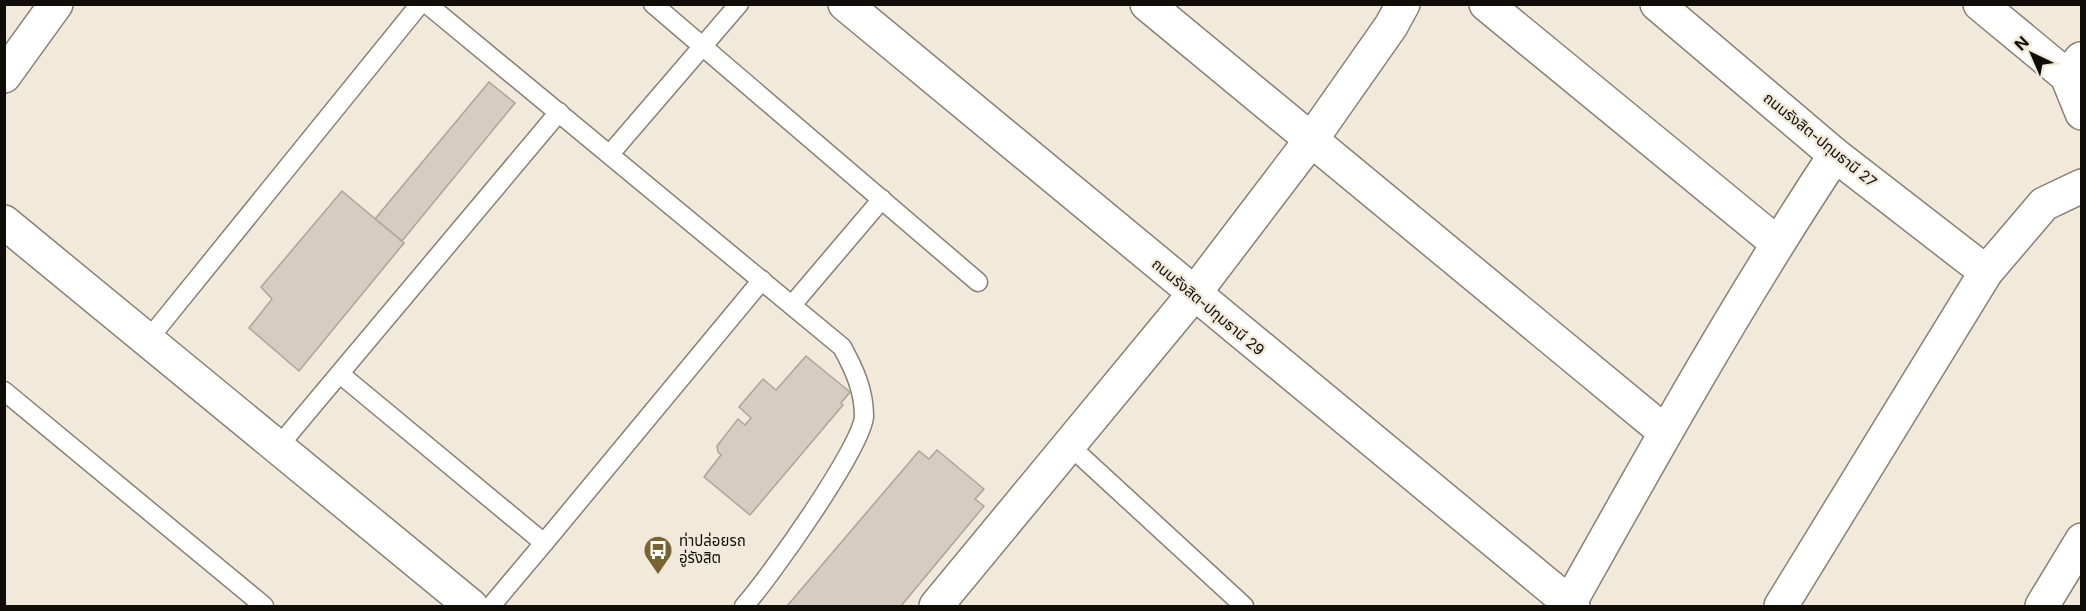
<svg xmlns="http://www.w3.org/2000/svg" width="2086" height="611" font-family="Inter,'Noto Sans Thai',sans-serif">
<rect width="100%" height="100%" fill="#f1eadb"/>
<g fill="#d5cdbf" stroke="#aca597" stroke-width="1.5">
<path d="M489,82L515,103L402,241L375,219Z"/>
<path d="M342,191L404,243L299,371L249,328L272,299L261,287Z"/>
<path d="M806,356L850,392L841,403L843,405L750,515L704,477L721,455L718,452L717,446L738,419L745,425L751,418L739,407L763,379L776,390Z"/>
<path d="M937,450L984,489L975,499L984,506L901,606H787L919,451L929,459Z"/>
</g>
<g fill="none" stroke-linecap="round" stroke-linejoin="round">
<g stroke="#878073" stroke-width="21">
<g id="service">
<path d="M427,4L842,347C854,369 864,390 864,416C863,446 768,580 744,606"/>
<path d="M653,4L978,282"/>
<path d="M610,154L739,4"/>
<path d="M792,305L882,199"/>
<path d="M147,341L420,4"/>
<path d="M340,374L544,543L762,280"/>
<path d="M4,391L264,606"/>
<path d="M1070,446L1244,606"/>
<path d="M277,448L559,112"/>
<path d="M491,606L544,543"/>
</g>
</g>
<g stroke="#878073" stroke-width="36">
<g id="minor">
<path d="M845,4L1573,606"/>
<path d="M1147,4L1665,432"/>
<path d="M1486,4L1777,243"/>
<path d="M1657,4L1835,155L1986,272"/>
<path d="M1980,4L2067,76"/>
<path d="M2081,59L2067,76L2082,113"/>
<path d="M4,222L471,606"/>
<path d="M1569,604C1654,452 1739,300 1835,155"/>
<path d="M936,606L1193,295L1311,140L1391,26L1403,4"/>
<path d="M1781,606L1986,272L2044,204L2082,186"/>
<path d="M2042,606L2082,540"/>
</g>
</g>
<g stroke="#878073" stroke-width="36">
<path id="primary" d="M4,76L56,4"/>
</g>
<use href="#service" stroke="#fff" stroke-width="18"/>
<use href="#minor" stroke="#fff" stroke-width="33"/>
<use href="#primary" stroke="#fff" stroke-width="33"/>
</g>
<defs>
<g id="bus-pin" transform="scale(1.5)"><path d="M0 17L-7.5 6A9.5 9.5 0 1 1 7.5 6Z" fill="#7a6333" stroke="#f1eadb"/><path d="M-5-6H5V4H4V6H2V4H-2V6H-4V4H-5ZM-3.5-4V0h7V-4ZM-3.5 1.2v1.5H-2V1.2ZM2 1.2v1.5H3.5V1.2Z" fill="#fff"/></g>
</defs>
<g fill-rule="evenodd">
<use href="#bus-pin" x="658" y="550"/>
</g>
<g text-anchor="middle" stroke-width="5" stroke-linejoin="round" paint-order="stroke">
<g font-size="15" fill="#100d09" stroke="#f1eadb">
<text transform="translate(1820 140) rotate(39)" y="5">ถนนรังสิต-ปทุมธานี 27</text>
<text transform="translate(1208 307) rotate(40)" y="5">ถนนรังสิต-ปทุมธานี 29</text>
</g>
<g font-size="15" fill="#100d09" stroke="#f1eadb" text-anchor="start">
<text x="679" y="546">ท่าปล่อยรถ<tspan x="679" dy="17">อู่รังสิต</tspan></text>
</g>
</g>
<rect width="2086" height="611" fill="none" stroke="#100d09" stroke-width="12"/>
<g transform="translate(2032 54) rotate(316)" stroke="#f1eadb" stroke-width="4.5" paint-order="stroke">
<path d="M0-4.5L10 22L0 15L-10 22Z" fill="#100d09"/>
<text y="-9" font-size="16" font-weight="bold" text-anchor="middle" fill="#100d09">N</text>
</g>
</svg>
